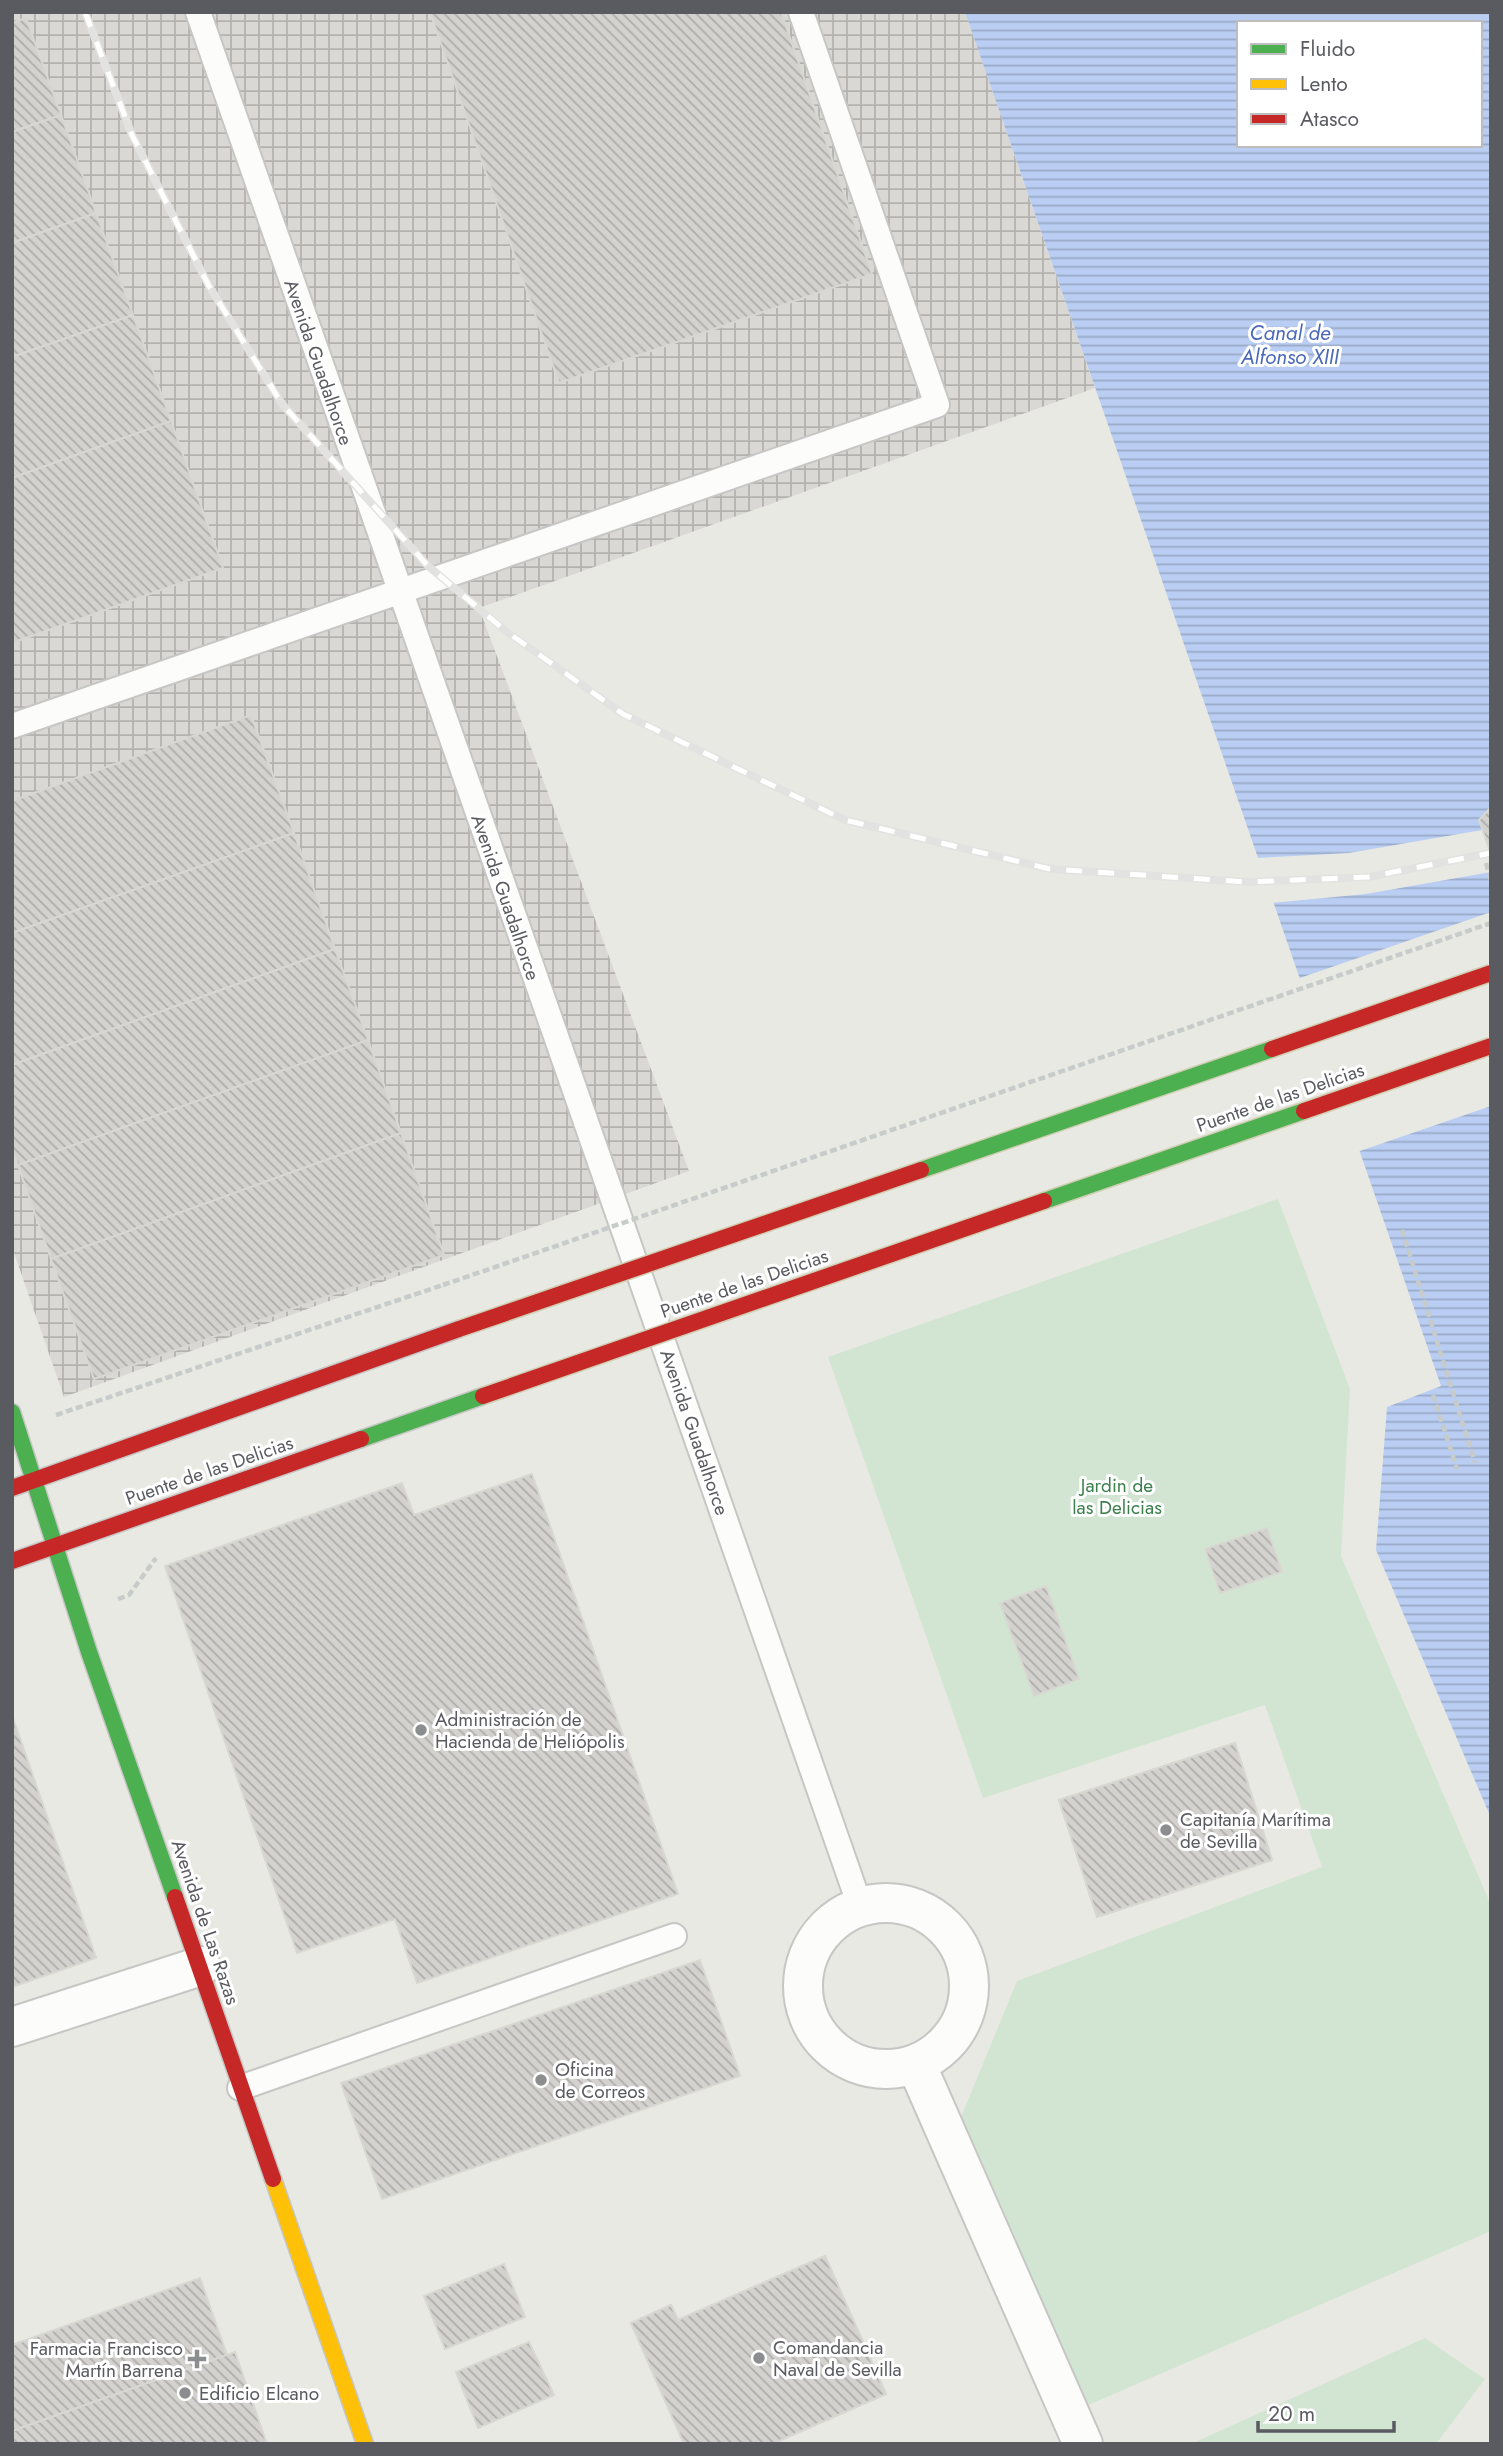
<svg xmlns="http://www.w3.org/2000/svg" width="1503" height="2456" font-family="Jost,sans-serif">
<defs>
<pattern id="industrial-grid" width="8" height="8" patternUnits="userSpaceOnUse" patternTransform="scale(1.75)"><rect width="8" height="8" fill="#d9d8d4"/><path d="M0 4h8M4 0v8" fill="none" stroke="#b3b2af"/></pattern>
<pattern id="water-rules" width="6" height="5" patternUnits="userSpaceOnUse" patternTransform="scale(1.75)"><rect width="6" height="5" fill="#b9cef2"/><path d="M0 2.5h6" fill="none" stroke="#99aac7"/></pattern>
<pattern id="building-back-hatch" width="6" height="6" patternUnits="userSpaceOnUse" patternTransform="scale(1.75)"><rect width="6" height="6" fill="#d3d2ce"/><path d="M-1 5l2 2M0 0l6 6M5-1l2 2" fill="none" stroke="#aeadab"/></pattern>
</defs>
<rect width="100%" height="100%" fill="#e9e9e3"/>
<path fill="url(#industrial-grid)" d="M12,12H965L1095,388L479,608L689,1171L64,1397L12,1247Z"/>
<g fill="#d2e5d3">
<path d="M1278,1199L1350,1389L1341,1556L1491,1905V2231L1086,2406L959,2122L1017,1981L1322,1867L1265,1705L983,1798L828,1357Z"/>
<path d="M1425,2338L1485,2379L1436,2444H1191Z"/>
</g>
<path fill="url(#water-rules)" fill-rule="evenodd" d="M965,12H1491V1818L1376,1550L1387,1407L1441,1386ZM1239,23H1480V145H1239Z"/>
<g fill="#e9e9e3">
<path d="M1491,807V872L1366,894L1271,903L1256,858L1349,853L1482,830L1479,820Z"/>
<path d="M1491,912V1106L1357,1152L1297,979Z"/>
</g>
<g fill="url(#building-back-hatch)" stroke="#d8d8d2" stroke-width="2">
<path d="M430,12H781L872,274L559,383Z"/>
<path d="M26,18L61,115L12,132V23Z"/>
<path d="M61,115L96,213L12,243V132Z"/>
<path d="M96,213L133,315L12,357V243Z"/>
<path d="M133,315L171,421L12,478V357Z"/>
<path d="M171,421L223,568L12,643V478Z"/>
<path d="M251,715L294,833L12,933V801Z"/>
<path d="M1491,807V854L1479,820Z"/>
<path d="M294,833L335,949L12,1065V933Z"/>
<path d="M335,949L368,1040L18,1165L12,1149V1065Z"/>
<path d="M368,1040L401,1133L51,1259L18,1165Z"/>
<path d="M401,1133L444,1255L94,1379L51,1259Z"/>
<path d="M532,1474L678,1894L417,1983L395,1919L297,1953L165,1566L402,1483L414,1515Z"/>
<path d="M1267,1528L1282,1572L1220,1593L1205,1549Z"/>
<path d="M1046,1586L1079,1679L1034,1696L1000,1603Z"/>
<path d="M12,1715L96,1958L12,1987Z"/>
<path d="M1235,1743L1272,1860L1097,1917L1059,1800Z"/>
<path d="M1235,1743L1272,1860L1097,1917L1059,1800Z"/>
<path d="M700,1960L740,2076L382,2199L341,2083Z"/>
<path d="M825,2256L886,2394L772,2444H684L631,2323L671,2305L678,2320Z"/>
<path d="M825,2256L886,2394L772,2444H684L631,2323L671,2305L678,2320Z"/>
<path d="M504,2264L525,2317L445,2349L424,2296Z"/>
<path d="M200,2278L227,2355L12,2431V2345Z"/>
<path d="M529,2342L554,2395L478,2428L456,2372Z"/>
<path d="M235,2352L267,2444H12V2431Z"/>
</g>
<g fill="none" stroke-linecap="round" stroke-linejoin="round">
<g stroke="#c6c6c4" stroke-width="28">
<g id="lane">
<path d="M198,12L860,1906"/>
<path d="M12,726L937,405L801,12"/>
<path d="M240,2088L674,1936"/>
</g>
</g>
<g stroke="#c6c6c4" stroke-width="42">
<g id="street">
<circle cx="886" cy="1986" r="83"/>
<path d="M12,2027L201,1966"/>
<path d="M916,2064L1083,2444"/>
</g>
</g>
<g stroke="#c6c6c5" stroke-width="19">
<g id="fast">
<path d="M12,1412L89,1652L175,1897"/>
<path d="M361,1439L483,1396"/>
</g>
</g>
<g stroke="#c6c6c5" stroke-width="19">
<path id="slow" d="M273,2179L365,2444"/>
</g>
<g stroke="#c6c6c5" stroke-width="19">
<g id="jam">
<path d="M12,1488L459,1329"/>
<path d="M12,1561L361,1439"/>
<path d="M175,1897L273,2179"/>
</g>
</g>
<g stroke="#c7cbc9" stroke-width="4.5" stroke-dasharray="7 3.5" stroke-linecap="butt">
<path d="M1486,863L1491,881"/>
<path d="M1402,1230L1475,1463"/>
<path d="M1433,1395L1457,1469"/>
<path d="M56,1415L443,1285"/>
<path d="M118,1599L129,1595L156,1558"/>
</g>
<use href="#lane" stroke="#fcfcfb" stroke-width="24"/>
<use href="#street" stroke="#fcfcfb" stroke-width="38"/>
<use href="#fast" stroke="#4caf50" stroke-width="16"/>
<use href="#slow" stroke="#ffc107" stroke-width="16"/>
<use href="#jam" stroke="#c62828" stroke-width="16"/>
<g stroke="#e2e2e1" stroke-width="8">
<path id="rail" d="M85,12L132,135L209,286L282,404L428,566L507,632L623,714L845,820L1050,869L1247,882L1368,877L1491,853"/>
</g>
<use href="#rail" stroke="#fff" stroke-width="5" stroke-dasharray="16" stroke-linecap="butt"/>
<g stroke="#cfceb3" stroke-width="19" stroke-linecap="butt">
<g id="fast-bridge">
<path d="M921,1170L1272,1049"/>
<path d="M1044,1201L1304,1111"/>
</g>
</g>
<g stroke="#cfceb3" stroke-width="19" stroke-linecap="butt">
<g id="jam-bridge">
<path d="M1272,1049L1491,973"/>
<path d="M1304,1111L1491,1046"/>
<path d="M459,1329L921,1170"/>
<path d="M483,1396L1044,1201"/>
</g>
</g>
<path stroke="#c7cbc9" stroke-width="4.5" stroke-dasharray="7 3.5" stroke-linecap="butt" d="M443,1285L1491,923"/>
<use href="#fast-bridge" stroke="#4caf50" stroke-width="16"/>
<use href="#jam-bridge" stroke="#c62828" stroke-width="16"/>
</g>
<g fill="#8c8d8e" stroke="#fff" stroke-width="2.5">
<circle cx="421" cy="1730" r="7"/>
<circle cx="1166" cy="1830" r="7"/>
<circle cx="541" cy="2080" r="7"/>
<circle cx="759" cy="2358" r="7"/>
<path d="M193.5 2348.5h7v7h7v7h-7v7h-7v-7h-7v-7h7z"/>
<circle cx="185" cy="2393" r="7"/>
</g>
<g text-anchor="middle" stroke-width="6" stroke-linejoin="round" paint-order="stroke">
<g font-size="19" fill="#5a5b61" stroke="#fff">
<text transform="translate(319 362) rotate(71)" y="7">Avenida Guadalhorce</text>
<text transform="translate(506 897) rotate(71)" y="7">Avenida Guadalhorce</text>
<text transform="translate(1280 1097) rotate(-19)" y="7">Puente de las Delicias</text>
<text transform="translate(744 1283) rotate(-19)" y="7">Puente de las Delicias</text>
<text transform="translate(695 1432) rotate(71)" y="7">Avenida Guadalhorce</text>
<text transform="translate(209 1470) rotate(-19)" y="7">Puente de las Delicias</text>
<text transform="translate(206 1922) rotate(71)" y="7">Avenida de Las Razas</text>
</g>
<g font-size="19" fill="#3b7f4c" stroke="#fff">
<text x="1117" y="1492">Jardin de<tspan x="1117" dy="22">las Delicias</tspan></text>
</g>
<g font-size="19" fill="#5a5b61" stroke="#fff" text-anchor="start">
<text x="435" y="1726">Administración de<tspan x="435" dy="22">Hacienda de Heliópolis</tspan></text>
<text x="1180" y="1826">Capitanía Marítima<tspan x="1180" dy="22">de Sevilla</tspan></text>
<text x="555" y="2076">Oficina<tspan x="555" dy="22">de Correos</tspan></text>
<text x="773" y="2354">Comandancia<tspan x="773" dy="22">Naval de Sevilla</tspan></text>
<text x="183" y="2355" text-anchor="end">Farmacia Francisco<tspan x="183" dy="22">Martín Barrena</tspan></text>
<text x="199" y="2400">Edificio Elcano</text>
</g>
<g font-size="21" font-style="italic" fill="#4a69b8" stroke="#fff">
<text x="1290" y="340">Canal de<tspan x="1290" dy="24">Alfonso XIII</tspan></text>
</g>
</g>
<rect width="1503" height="2456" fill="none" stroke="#5a5b61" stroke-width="28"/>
<rect x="1237" y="21" width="245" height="126" fill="#ffffff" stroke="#bdbdc0" stroke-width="2"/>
<rect x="1251" y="44" width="35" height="10" fill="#4caf50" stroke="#bdbdc0" stroke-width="2"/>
<text x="1300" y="56" font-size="21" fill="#5a5b61">Fluido</text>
<rect x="1251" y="79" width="35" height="10" fill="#ffc107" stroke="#bdbdc0" stroke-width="2"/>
<text x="1300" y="91" font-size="21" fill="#5a5b61">Lento</text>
<rect x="1251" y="114" width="35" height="10" fill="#c62828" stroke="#bdbdc0" stroke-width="2"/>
<text x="1300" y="126" font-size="21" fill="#5a5b61">Atasco</text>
<path d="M1258 2421v10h136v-10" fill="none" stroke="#5a5b61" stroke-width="3.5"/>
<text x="1268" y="2421" font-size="21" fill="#5a5b61" stroke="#ffffff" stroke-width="5" paint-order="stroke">20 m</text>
</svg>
